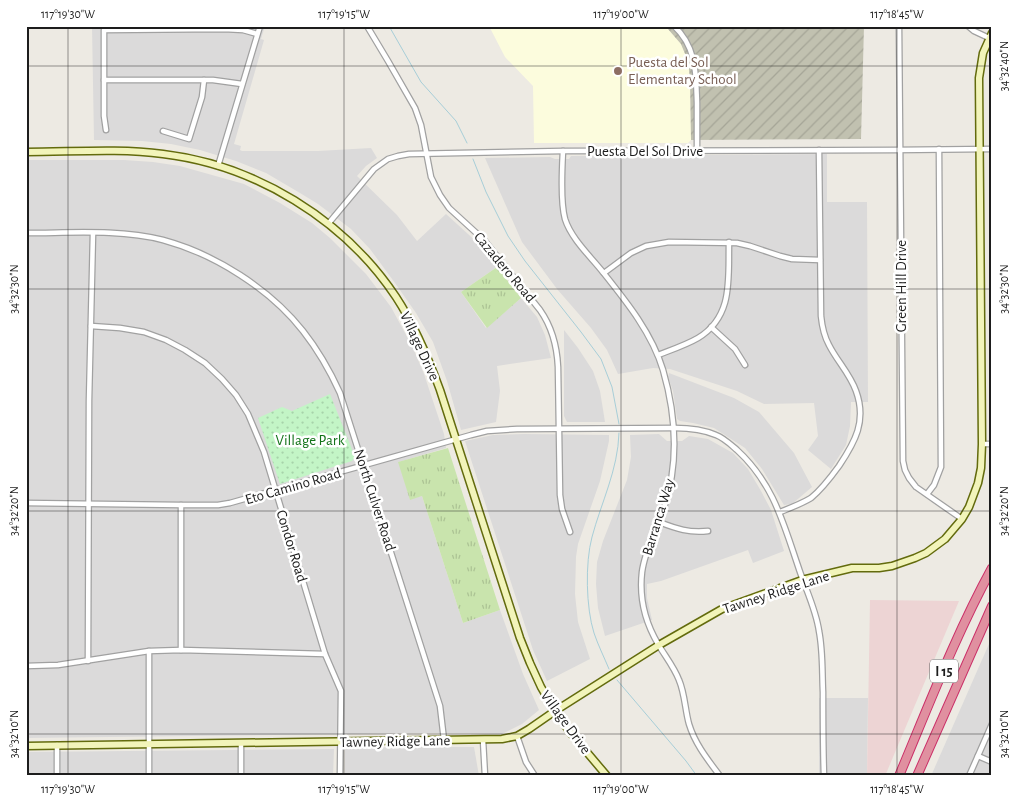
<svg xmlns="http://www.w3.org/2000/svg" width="1018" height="802" font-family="'Alegreya Sans',sans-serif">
<defs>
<pattern id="construction-furrows" width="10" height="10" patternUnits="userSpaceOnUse" patternTransform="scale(1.25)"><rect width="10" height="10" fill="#c1c1b0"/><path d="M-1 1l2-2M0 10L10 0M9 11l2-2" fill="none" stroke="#a5a597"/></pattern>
<pattern id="grass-tufts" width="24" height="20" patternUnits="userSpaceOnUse" patternTransform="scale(1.25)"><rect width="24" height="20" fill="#c9e4ad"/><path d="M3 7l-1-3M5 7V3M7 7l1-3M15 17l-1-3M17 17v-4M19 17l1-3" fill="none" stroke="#acc394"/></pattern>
<pattern id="park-dots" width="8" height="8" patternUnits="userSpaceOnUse" patternTransform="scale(1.25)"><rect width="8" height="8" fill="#c3f5c6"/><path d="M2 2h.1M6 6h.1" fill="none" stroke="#a7d2aa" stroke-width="1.8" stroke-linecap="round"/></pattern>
</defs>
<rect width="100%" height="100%" fill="#edeae3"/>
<g fill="#dbdada">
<path d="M92,26H265L261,39L264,40L234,144L241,146L240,150L242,151H318L371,148L377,158L366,166L357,176L397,215L417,241L446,214L479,244L497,267L461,292L486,328L521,298L537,317L545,335L551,358L497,366L500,391L496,422L461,430L447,381L433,342L416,313L395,283L370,249L351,229L318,204L300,193L266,173L236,161L200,150L171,144L142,141L94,140Z"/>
<path d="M827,154V202H867L868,402H851L850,426L846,445L831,469L808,450L818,436L814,403L764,404L737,391L670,369L653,368L618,374L607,350L591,328L557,289L522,242L485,158L550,157L555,159H569L571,156Z"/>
<path d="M26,160H124L153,162L180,166L244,184L280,203L312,223L330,238L366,274L391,307L413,348L424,374L444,434L446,448L399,462L410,499L422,496L463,623L500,610L523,674L539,710L522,724L502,734L432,733L26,738Z"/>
<path d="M564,330L578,348L593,371L600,391L605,422H567L564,416Z"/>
<path d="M669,373L734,398L759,412L794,453L812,487L792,504L784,505L762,469L745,448L714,428L693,423L680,421L677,419L673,391L668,377Z"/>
<path d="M524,434L609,435V441L600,481L578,544L576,557L575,594L578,622L590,659L547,681L533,650L465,441L493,435Z"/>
<path d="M659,434L667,441H682L689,436L708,439L733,453L748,469L761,491L771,510L784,551L753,563L748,550L661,581L647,584V598L652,620L605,636L598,608L596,584L597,562L603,541L627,480L631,457L630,435Z"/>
<path d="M992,637V776H931Z"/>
<path d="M819,698H868L867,776H787L819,775Z"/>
<path d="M403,747H474L479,776H345V748Z"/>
<path d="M334,749L333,776H26V752Z"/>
</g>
<path fill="#edd4d4" d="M870,600L959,601L885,776H867Z"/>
<path fill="#fcfcdd" d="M489,26H665L668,29L681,44L688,61L690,78L691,140L688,143H534L533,86L505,57Z"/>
<path fill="url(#construction-furrows)" d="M665,26H864L861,139L691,140L690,78L688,61L681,44L668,29Z"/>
<g fill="url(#grass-tufts)">
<path d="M497,267L521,298L487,328L461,292Z"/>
<path d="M448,448L500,610L463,623L422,496L410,500L398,462Z"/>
</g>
<path fill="url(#park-dots)" d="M330,394L355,457L352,461L280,484L258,418L282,407L292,411Z"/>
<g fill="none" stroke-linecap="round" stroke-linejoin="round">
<g stroke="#a7ced8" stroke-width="1">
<path d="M389,26L421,82L456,121L467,143"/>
<path d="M473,159L486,192L508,236L525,261L581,332L601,359L612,387L619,424"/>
<path d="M609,669C604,657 598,645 594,633C586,608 585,563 592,537C601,503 618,470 619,433"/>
<path d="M617,680L686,761L697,776"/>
</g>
<g stroke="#a1a1a1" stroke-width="7">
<g id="street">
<path d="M367,26L388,61L415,108L421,125L431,177L440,195L449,208L484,240L540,310C552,327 557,346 558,367L560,495L562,509L570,532"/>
<path d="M674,26C697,47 696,75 697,103C697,119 697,135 697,150"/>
<path d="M899,26L903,461L905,470L909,478L916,487L962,519"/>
<path d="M968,26L974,31L989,38"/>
<path d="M104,80H213L242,84"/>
<path d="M106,130L104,116V30L224,29L243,30L257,34"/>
<path d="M163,131L189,139L202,97L204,80"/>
<path d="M563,151C562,170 560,201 565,219C571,238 589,255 602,271C626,301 652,333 663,370C676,415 679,463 664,508C657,529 645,549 642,572C639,598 645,622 658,644C665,656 674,667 679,680C685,694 685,710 689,724C695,744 708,760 720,776"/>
<path d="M218,166L260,26"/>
<path d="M328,224L374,169L388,159L398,156L409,154L563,151L894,150L992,149"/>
<path d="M26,233C71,233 119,229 163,240C215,254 270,289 303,331C318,350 330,371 340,393L440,706L444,740"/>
<path d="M604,273L631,253L646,246L669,242L737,243L750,246L780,256L792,259L820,260"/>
<path d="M91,326L120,328L144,332L166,340L185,350L205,363L222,379L236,395L248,414L264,452L325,654L341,691L340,776"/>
<path d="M711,327L735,349L745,365"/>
<path d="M658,355C671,350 686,345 698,338C734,316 728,278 729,242"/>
<path d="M982,444H992"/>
<path d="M927,494L934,485L941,467L939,149"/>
<path d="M26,503L181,505H218L230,503L471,435L487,431L517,429L675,428C689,428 702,429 716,435C724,438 730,444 737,450C773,483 783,522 798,566C805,588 816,609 819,631C823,651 822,672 823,692C823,720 823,748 824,776"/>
<path d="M780,512C790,508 801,504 811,498C822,489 831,477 839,466C855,442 867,421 856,391C850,374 837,361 829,345C824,336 822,326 821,316L819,150"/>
<path d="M659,522C677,529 689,533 708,531"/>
<path d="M181,650V505"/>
<path d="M149,651V776"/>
<path d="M88,661L89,401L93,233"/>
<path d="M26,666L58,665L149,651L181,650L325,654"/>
<path d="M517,736L526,762L535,776"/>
<path d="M483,740L485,776"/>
<path d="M978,756L992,762"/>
<path d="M57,776V745"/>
<path d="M241,776V743"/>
<path d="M969,776L992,724"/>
</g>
</g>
<g stroke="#636b0d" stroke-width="9">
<g id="secondary">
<path d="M26,152C72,152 118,148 163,154C255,165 344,219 396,297C415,326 428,357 440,390L520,638L530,663L541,687L555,711L569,731L607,776"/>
<path d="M26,746L502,739L517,736L529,729L555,711L659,645L722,609L802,580L852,568H879L892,566L915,558L926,553L945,539L962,519L969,507L978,483L981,468L982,444L979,78L983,53L992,33"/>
</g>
</g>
<g stroke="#cb3068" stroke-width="10">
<g id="highway">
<path d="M899,776C928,707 956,634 992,568"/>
<path d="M917,776L992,606"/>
</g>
</g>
<use href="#street" stroke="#fff" stroke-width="4.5"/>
<use href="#secondary" stroke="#f2f4ba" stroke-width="6"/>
<use href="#highway" stroke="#e090a0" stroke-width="8"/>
</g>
<path fill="none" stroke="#1d1d1d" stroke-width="1" stroke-opacity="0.45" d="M68,26V776M344,26V776M621,26V776M897,26V776M26,66H992M26,289H992M26,511H992M26,734H992"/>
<circle fill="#8d6e63" stroke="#fff" stroke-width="2" cx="618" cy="71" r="5"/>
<g text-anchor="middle" stroke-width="5" stroke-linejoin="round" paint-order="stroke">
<rect fill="#fff" stroke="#616161" stroke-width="1" x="930" y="659.5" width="28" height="23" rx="4"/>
<g font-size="14" font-weight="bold" fill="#1d1d1d">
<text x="944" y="676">I 15</text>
</g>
<g font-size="15" fill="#785e54" stroke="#fff" text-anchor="start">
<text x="628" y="67">Puesta del Sol<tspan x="628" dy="17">Elementary School</tspan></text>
</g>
<g font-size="15" fill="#1d1d1d" stroke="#fff">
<text x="645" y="156">Puesta Del Sol Drive</text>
<text transform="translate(505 267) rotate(50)" y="5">Cazadero Road</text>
<text transform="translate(901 286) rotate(-90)" y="5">Green Hill Drive</text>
<text transform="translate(420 346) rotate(65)" y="5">Village Drive</text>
<text transform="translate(293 486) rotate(-16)" y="5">Eto Camino Road</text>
<text transform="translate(375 500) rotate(72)" y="5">North Culver Road</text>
<text transform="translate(658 517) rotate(-73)" y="5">Barranca Way</text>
<text transform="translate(292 546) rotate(73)" y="5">Condor Road</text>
<text transform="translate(776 592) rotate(-18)" y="5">Tawney Ridge Lane</text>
<text transform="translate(566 722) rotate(54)" y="5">Village Drive</text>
<text transform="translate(395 741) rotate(-1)" y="5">Tawney Ridge Lane</text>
</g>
<g font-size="15" fill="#137319" stroke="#fff">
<text x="310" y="445">Village Park</text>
</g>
</g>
<rect width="1018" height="802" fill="none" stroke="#ffffff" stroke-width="55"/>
<rect x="28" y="28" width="962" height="746" fill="none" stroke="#1d1d1d" stroke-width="2"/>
<g font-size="12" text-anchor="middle" fill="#1d1d1d">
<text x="68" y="18">117°19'30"W</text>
<text x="344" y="18">117°19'15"W</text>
<text x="621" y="18">117°19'00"W</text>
<text x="897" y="18">117°18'45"W</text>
<text transform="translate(1004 66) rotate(-90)" y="4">34°32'40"N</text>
<text transform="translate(14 289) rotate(-90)" y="4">34°32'30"N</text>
<text transform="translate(1004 289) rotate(-90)" y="4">34°32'30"N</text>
<text transform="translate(14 511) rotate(-90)" y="4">34°32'20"N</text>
<text transform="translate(1004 511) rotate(-90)" y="4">34°32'20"N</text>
<text transform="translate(14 734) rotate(-90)" y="4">34°32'10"N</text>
<text transform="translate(1004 734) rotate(-90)" y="4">34°32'10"N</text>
<text x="68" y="793">117°19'30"W</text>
<text x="344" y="793">117°19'15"W</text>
<text x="621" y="793">117°19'00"W</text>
<text x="897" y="793">117°18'45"W</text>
</g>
</svg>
